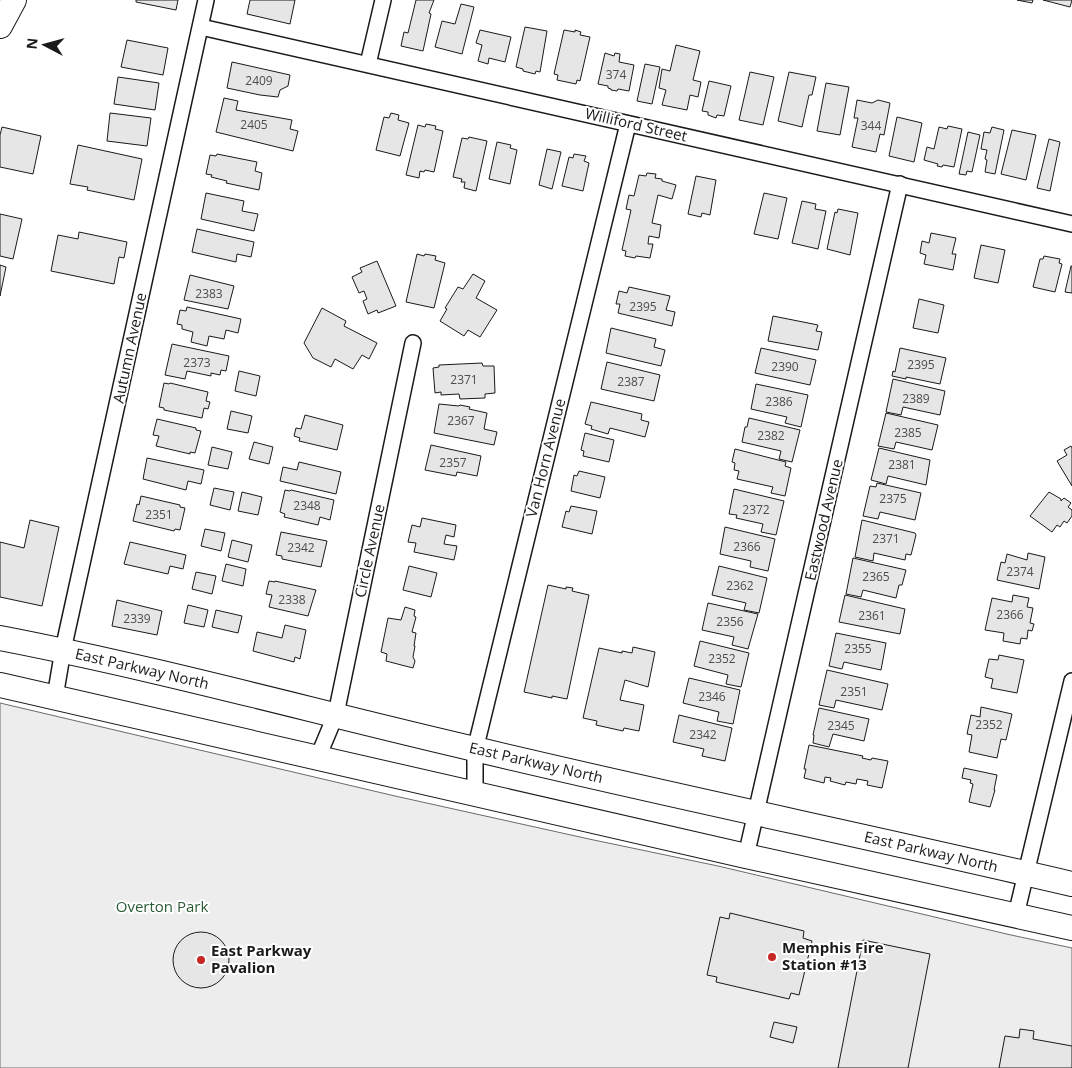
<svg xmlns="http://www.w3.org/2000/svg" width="1072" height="1068" font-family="'Open Sans',sans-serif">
<rect width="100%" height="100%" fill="#fff"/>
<path fill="#ededed" stroke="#6a6a6a" d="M0,703L395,796L589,839L718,866L1011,935L1072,948V1068H0Z"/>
<g fill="#e6e6e6" stroke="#1a1a1a">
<path d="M136,0H178L176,10L136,2Z"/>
<path d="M250,0H295L290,24L247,14Z"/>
<path d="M416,0H434L429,13L431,14L423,51L401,46L404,32L408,33Z"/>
<path d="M1017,0H1033L1032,3Z"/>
<path d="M1043,0H1072L1070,7Z"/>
<path d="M461,4L474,7L462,54L435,47L442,21L455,24Z"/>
<path d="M525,27L547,31L540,72L536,71L535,74L523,71V69L516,67Z"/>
<path d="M480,30L511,37L505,62L489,58L488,64L478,61L482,45L476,43Z"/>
<path d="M564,30L575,32V30L581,32L580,35L590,37L580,81L577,80L576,84L557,80L558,75L554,74Z"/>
<path d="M127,40L168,48L163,75L121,67Z"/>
<path d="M676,45L700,51L693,80L701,82L698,97L690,95L687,110L662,105L666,90L659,88L662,69L670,71Z"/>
<path d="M605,53L614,56L615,53L620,54L619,62L634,65L629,91L618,89L617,91L611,90V89L608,88V86L598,84Z"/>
<path d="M232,62L290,75L288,86L280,90L278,97L260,95L227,88Z"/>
<path d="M645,64L660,67L652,104L637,101Z"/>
<path d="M750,72L774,77L763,125L739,120Z"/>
<path d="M789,72L816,77L812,95H809L802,127L778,121Z"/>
<path d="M118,77L159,83L155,110L114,104Z"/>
<path d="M709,81L731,86L724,116L717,115L716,118L708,115V112L702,111Z"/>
<path d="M826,83L849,87L840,135L817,131Z"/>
<path d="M224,98L238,101L236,110L292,120L290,129L298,131L293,151L216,132Z"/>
<path d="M857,100L872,103L878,100L890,103L884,135L880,134L876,152L852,147L858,118H854Z"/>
<path d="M110,113L151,118L147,146L107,141Z"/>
<path d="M391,113L399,115L398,120L409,123L400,156L376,150L384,117L389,118Z"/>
<path d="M897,117L922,123L914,162L889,156Z"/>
<path d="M426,124L436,126L435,129L443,131L434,172L425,170L424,172L420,171L419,178L406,175L418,125L425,127Z"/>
<path d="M948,126L962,129L954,167L943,165L942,167L937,166L938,164L924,160L927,147L934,149L939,127L947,129Z"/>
<path d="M2,127L41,136L33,174L0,167V135Z"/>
<path d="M992,127L1004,130L995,174L985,172L987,160L985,159L987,150L981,149L984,132L990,133Z"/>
<path d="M1012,130L1036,135L1026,180L1001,174Z"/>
<path d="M968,132L980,135L972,172L967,171L966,175L959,174Z"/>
<path d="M469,137L487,141L476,191L464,188L465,182H461L462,179L453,177L462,138L468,139Z"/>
<path d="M1049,139L1060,142L1050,191L1037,188Z"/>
<path d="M497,142L511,145L510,148L517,150L510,184L489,179Z"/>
<path d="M78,145L142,159L134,200L87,190L88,187L70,184Z"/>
<path d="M547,149L561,152L552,189L539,185Z"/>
<path d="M217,154L257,162L255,171L262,173L259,190L226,183L227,181L211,177L212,175L206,174L210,155L216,156Z"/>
<path d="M574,154L586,156L584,161L589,163L583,191L562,186L569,157L573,158Z"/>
<path d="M647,173L656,174L655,178L662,179V181L676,185L672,199L658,195L652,223L661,225L659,238L649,236L648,244H653L650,258L636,256L635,258L625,256L626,251L622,250L631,210L626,209L629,195L634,196L639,175L646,176Z"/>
<path d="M696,176L716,180L710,215L702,213L701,217L688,214Z"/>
<path d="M206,193L244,201L242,211L258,214L254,231L201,219Z"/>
<path d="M764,193L787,198L778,239L754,234Z"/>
<path d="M802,201L816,204L815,209L826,211L818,249L792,243Z"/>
<path d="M838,209L858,213L850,255L827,249L835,212L837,213Z"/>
<path d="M0,214L22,219L13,259L0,256Z"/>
<path d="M197,229L254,242L251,257L237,254L236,262L192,252Z"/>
<path d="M79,232L127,242L124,258L119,257L114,284L51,271L58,235L78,239Z"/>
<path d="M931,233L956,238L952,254H956L953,270L924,264L926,255L920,253L922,241L929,243Z"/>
<path d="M981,245L1005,250L998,283L974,278Z"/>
<path d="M417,254L424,256L425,254L436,256L435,260L445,263L434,308L406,302Z"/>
<path d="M1044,256L1060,259L1059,263L1062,264L1055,292L1033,287L1040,259H1043Z"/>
<path d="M377,261L396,306L378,313L377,310L368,314L363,301L367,299L364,291L359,293L352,277L362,272L360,268Z"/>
<path d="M0,265L6,267L0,296Z"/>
<path d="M1071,266H1072V293L1065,292Z"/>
<path d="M473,274L485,281L476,298L497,310L480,337L468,330L464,336L440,321L447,309L445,308L458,287L463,289Z"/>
<path d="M190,275L234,286L228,309L184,300Z"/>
<path d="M629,287L670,296L666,310L675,312L672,326L618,313L620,304H616L619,291L627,293Z"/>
<path d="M919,299L944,305L938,333L913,328Z"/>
<path d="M187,307L241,319L238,333L226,330L224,339L209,336L207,346L191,342L193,332L182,329V325L177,324L180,310L186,311Z"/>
<path d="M322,308L346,321L344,326L377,343L369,359L362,355L353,369L335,359L331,367L313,358L304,343Z"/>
<path d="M773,316L818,325L816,331L822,332L818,350L768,341Z"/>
<path d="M611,328L656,339L654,347L665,350L661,366L606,353Z"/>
<path d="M172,344L229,356L226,371L221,370L220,375L211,373V376L187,371L185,379L165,375Z"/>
<path d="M761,348L816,360L810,385L755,373Z"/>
<path d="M900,348L946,358L940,384L906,377V379L892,376L893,371L895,372Z"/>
<path d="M607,362L660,375L654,401L601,389Z"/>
<path d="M482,363L483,366H494L495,393L485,394V398L460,399L459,394L441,395V392L435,393L433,368L439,367V365Z"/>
<path d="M239,371L260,376L256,396L235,391Z"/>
<path d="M893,379L945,391L940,415L903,407L901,415L886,412Z"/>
<path d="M164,383L169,384L170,383L208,392L206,401L210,402L208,409L204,408L202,418L164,410V408L159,407Z"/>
<path d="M756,384L808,395L801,427L785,423L787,417L751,409Z"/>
<path d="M591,402L642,414L641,420L649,422L645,437L610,428L608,434L591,429L592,426L585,424Z"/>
<path d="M439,404L459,406L460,405L470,407L469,409L487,413L484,429L497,432L494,445L434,433Z"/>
<path d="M231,411L252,416L248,433L227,429Z"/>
<path d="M886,413L938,425L932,450L896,442L894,449L878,446Z"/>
<path d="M305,415L343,425L337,450L299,441L300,438L294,436L296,428L301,429Z"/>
<path d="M749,418L800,430L792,462L779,459L781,451L742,442L745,427H747Z"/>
<path d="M157,419L196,428V430L201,431L195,453L190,452V454L156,446L159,436L153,435Z"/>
<path d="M585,433L614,440L609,462L583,456L584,451L581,450Z"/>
<path d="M254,442L273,447L269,464L249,459Z"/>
<path d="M431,445L481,456L477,476L457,472L456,476L425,470Z"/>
<path d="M1071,446L1072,448V486L1057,461L1067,455L1064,450Z"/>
<path d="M212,447L232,452L228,469L208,465Z"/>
<path d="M879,448L930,460L926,485L888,476L886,484L871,480Z"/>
<path d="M735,449L786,462L785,466L791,468L785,496L771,493L773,487L737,479L739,471L734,470L735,463L732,462Z"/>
<path d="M147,458L204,470L201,484L188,481L186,490L143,479Z"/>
<path d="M299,462L341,472L336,494L280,481L283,467L297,470Z"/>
<path d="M579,471L605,477L600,498L571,491L574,475L577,476Z"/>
<path d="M877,483L921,493L915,520L880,512L878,519L863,516L870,486L876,487Z"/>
<path d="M214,488L234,492L230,510L210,505Z"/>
<path d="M734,489L784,501L776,535L761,532L763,524L736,518L737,515L729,514Z"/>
<path d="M285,490L290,491L291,490L334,500L330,520L320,517L318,525L284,517L285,514L280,512Z"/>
<path d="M242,492L262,497L258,515L238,511Z"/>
<path d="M1049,492L1061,499V501L1064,498L1071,503L1068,507L1072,510V516L1067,523L1064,521L1060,527L1057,525L1052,532L1030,516Z"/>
<path d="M141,496L180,505V507L185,508L180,530L175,529L174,531L133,521L137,504L139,505Z"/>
<path d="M571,506L597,511L592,534L562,527L566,511L569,512Z"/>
<path d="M422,518L456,525L454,537L446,535L444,544L457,546L454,560L414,552L416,543L408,542L412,525L420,527Z"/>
<path d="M30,520L59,527L42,606L0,597V542L24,548Z"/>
<path d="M862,520L915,533L916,535L911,555L906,554L905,560L874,553L873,561L855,557Z"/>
<path d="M725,527L775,539L768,571L750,567L751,561L720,554Z"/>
<path d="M205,529L225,533L221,551L201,546Z"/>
<path d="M281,532L327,541L321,567L282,559V556L276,555Z"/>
<path d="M232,540L252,545L248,562L228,557Z"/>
<path d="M130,542L186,555L183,569L170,566L168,574L124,564Z"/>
<path d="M1028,553L1045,557L1039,589L997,580L1001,562L1005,563L1007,554L1027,560Z"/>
<path d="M853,558L906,570L902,585H899L896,598L863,590L861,597L846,594Z"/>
<path d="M226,564L246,569L243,586L222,581Z"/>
<path d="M409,566L437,573L431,597L403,590Z"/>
<path d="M719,566L767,578L759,613L744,610L746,603L712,595Z"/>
<path d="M196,572L216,576L212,594L192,589Z"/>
<path d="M269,581L275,582V581L316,590L308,616L269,607L272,595L266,594Z"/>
<path d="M548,585L566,589V587L573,588L572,591L589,595L567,699L552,696V698L524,692Z"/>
<path d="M845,595L905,609L900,634L839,622Z"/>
<path d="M1013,595L1029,598L1027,607L1033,608L1030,623L1034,624L1032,631L1028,630L1027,639L1021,638L1020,644L1003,641L1004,633L985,630L992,598L1012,602Z"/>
<path d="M117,600L162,611L157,635L112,626Z"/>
<path d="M708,603L758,614L748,649L732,645L734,637L702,630Z"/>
<path d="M188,605L208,610L204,627L184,623Z"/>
<path d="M405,607L415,610L414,616L416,617L412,632L416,633L414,646H415L413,657L415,661L413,668L386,661L387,654L381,652L388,618L401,620Z"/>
<path d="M216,610L242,616L238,633L212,627Z"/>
<path d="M285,625L306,630L300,659L295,657L294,662L253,651L257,632L282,638Z"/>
<path d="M836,633L886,643L881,670L844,662L842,669L829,666Z"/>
<path d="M700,641L749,653L741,687L726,684L728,675L694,666Z"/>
<path d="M633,647L655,652L648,687L625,680L620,700L644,705L639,731L624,728L623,731L596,725L597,721L583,718L599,648L622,653V651L632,653Z"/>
<path d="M999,655L1024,660L1017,693L991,688L993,679L985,677L989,659L998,660Z"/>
<path d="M827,670L888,684L882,710L836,700L834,708L819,705Z"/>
<path d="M689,678L740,690L733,724L717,721L719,712L683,703Z"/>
<path d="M981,707L1012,714L1006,740L1001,739L997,758L969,752L972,735L967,734L971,715L980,717Z"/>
<path d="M819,708L869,719L864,741L833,734L829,747L813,743L814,735H813Z"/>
<path d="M679,715L732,728L725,761L702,756L704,749L673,742Z"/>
<path d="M809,745L863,756L862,758L871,760L872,758L888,761L882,788L867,785L868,781L857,779L856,784L846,782L845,785L830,781L831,778L825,777L824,783L804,778L806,769H804Z"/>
<path d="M964,768L997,775L994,790H995L990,807L969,802L973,784L970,783L971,780L962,778Z"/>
<path d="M730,913L804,931L803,938L812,941L799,995L791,993L789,999L716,982L717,977L707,975L720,917L729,919Z"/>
<circle cx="201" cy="960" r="28"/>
<path d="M863,940L930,954L908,1068H838Z"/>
<path d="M774,1022L797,1027L793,1043L770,1037Z"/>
<path d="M1020,1029L1034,1031L1033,1039L1072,1046V1068H999L1005,1036L1019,1038Z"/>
</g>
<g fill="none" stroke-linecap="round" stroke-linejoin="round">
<g stroke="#1a1a1a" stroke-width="18">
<g id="minor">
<path d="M201,27L1072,224"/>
<path d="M368,64L383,0"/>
<path d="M55,697L63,650L206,0"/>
<path d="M318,757L336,714L413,343"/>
<path d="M475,793V750L628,124"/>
<path d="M746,856L900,184"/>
<path d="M1016,915L1072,681"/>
</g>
</g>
<g stroke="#1a1a1a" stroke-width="26">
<g id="primary">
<path d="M0,26L14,0"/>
<path d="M0,638C161,669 319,713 479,750C676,797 875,838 1072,884"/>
<path d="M0,685L746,856L1072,928"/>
</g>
</g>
<use href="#minor" stroke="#fff" stroke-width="15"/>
<use href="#primary" stroke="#fff" stroke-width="24"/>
</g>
<g fill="#c62828" stroke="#fff" stroke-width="2">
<circle cx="772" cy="957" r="5"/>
<circle cx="201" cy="960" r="5"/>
</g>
<g text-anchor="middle" stroke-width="4" stroke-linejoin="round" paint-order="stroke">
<g font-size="12" fill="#4d4d4d">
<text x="616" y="79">374</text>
<text x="259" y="85">2409</text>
<text x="254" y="129">2405</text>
<text x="871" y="130">344</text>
<text x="209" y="298">2383</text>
<text x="643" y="311">2395</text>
<text x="197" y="367">2373</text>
<text x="921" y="369">2395</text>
<text x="785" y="371">2390</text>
<text x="464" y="384">2371</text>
<text x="631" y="386">2387</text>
<text x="916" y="403">2389</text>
<text x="779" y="406">2386</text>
<text x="461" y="425">2367</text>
<text x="908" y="437">2385</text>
<text x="771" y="440">2382</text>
<text x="453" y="467">2357</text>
<text x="902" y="469">2381</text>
<text x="893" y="503">2375</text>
<text x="307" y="510">2348</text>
<text x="756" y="514">2372</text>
<text x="159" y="519">2351</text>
<text x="886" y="543">2371</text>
<text x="747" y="551">2366</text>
<text x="301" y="552">2342</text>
<text x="1020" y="576">2374</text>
<text x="876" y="581">2365</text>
<text x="740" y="590">2362</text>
<text x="292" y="604">2338</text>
<text x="1010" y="619">2366</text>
<text x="872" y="620">2361</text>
<text x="137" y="623">2339</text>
<text x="730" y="626">2356</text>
<text x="858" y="653">2355</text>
<text x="722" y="663">2352</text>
<text x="854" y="696">2351</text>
<text x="712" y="701">2346</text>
<text x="989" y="729">2352</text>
<text x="841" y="730">2345</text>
<text x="703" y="739">2342</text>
</g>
<g font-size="15" fill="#1a1a1a" stroke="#fff">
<text transform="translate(636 125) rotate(13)" y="5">Williford Street</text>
<text transform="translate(130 348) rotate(-78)" y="5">Autumn Avenue</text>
<text transform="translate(546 458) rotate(-76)" y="5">Van Horn Avenue</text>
<text transform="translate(824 520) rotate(-77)" y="5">Eastwood Avenue</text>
<text transform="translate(370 551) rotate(-78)" y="5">Circle Avenue</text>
<text transform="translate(142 669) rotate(13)" y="5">East Parkway North</text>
<text transform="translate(536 763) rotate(13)" y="5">East Parkway North</text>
<text transform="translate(931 852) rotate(13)" y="5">East Parkway North</text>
</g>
<g font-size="15" fill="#2b5a34" stroke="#fff">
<text x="162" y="912">Overton Park</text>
</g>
<g font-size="15" font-weight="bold" fill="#1a1a1a" stroke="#fff" text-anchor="start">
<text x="782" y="953">Memphis Fire<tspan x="782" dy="17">Station #13</tspan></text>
<text x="211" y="956">East Parkway<tspan x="211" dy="17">Pavalion</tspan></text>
</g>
</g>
<g transform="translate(45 45) rotate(276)" stroke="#ffffff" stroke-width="4" paint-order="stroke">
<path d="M0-4L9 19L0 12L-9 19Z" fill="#1a1a1a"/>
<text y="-8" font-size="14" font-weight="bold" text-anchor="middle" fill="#1a1a1a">N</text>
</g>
</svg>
